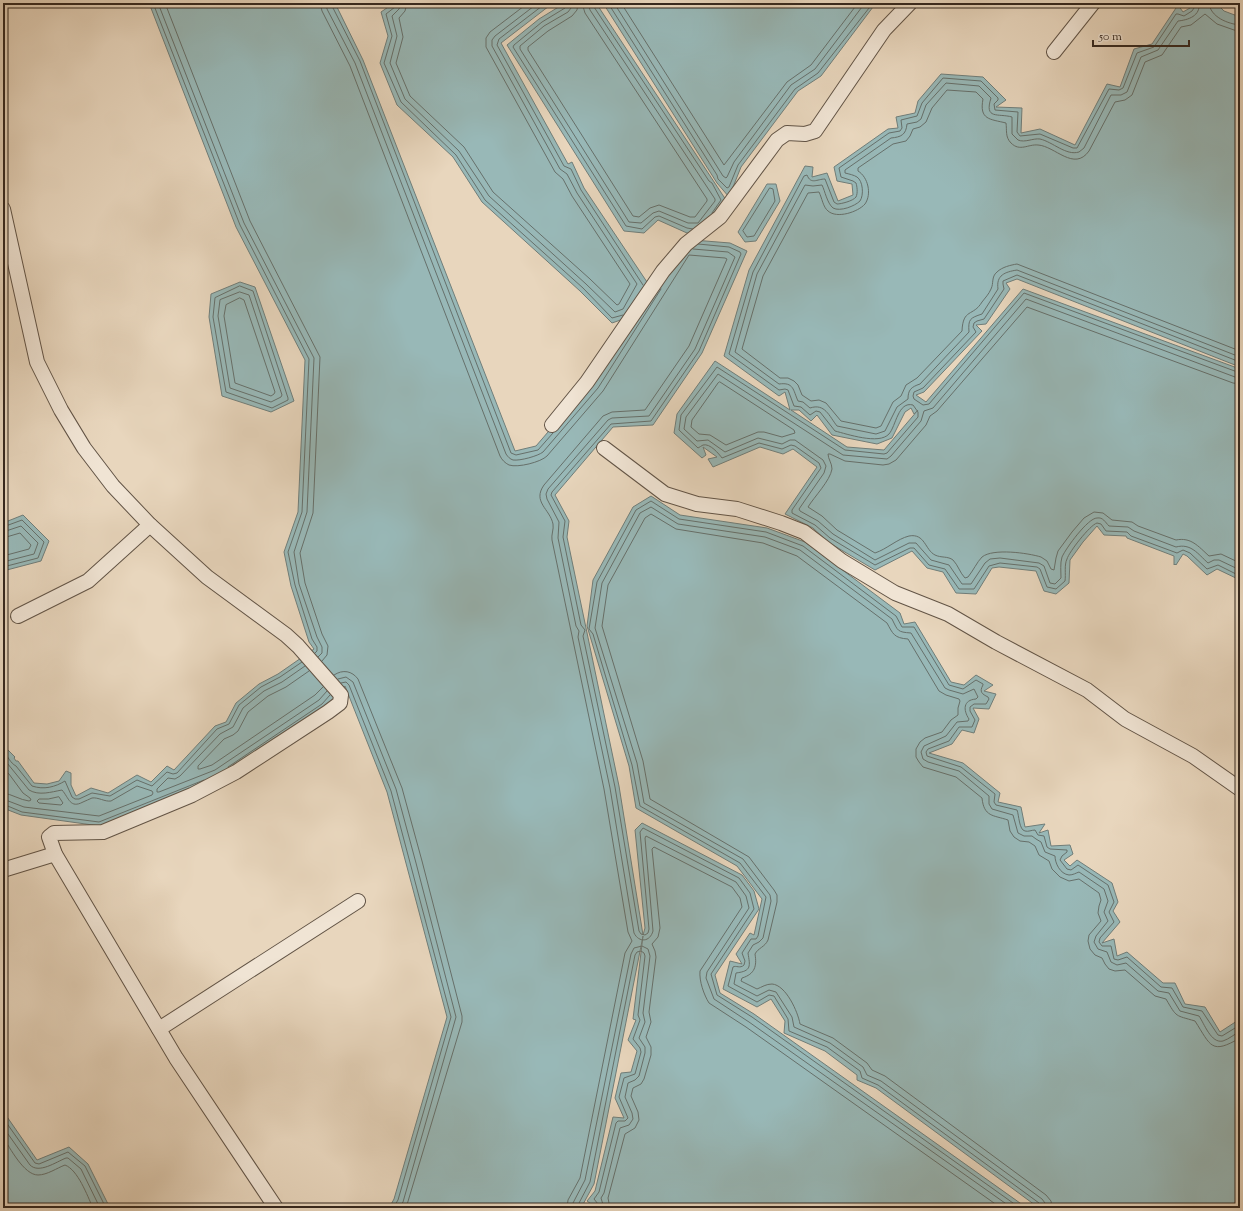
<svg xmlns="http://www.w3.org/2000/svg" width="1243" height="1211" font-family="'Sorts Mill Goudy',serif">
<rect width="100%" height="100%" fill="#e8d6bd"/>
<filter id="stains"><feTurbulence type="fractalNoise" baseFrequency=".005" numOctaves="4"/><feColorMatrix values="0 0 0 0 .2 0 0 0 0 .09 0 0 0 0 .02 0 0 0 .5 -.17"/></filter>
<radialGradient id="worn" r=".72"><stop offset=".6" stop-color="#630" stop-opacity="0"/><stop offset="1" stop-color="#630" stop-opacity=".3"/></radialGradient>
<g fill="#98b8b7" stroke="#707e7a" fill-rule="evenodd">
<path d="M149,3H335L363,60L515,451L536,446L591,382L681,239L730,243L747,251L702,353L653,425L613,427L555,495L569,521L567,537L619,786L643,935L645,928L635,830L642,823L742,875L754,891L759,909L715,975L720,993L754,1014L1027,1208H597L587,1201L595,1191L613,1117L624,1118L615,1098L621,1073L631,1072L637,1051L628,1040L636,1020L633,1019L643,936L594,1184L581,1208H389L394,1199L447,1017L387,792L345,686L325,707L219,778L100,826L21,815L3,808V748L5,747L15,757L14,758L16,761H18L34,783L47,784L59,781L66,771L71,773V785L76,796L91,788L108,793L137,775L151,782L167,766L174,770L215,726L226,722L236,703L259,684L278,674L314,649L309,642L291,586L284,552L298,512L305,360L236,227Z"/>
<path d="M394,3H553L501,43L568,164L572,162L584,188L649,285L629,317L612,323L580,291L482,202L453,157L397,105L380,63L388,36L381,12Z"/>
<path d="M565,3H596L726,200L703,233H687L658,220L644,233L624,231L507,45L539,19Z"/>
<path d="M603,3H880L873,7L821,76L798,91L741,167L729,197L717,183Z"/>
<path d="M1189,3H1216L1224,11L1240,17V367L1017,279L1006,283L1010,289L986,324L976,325L982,331L924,392L916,395L926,402L1023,289L1240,369V580L1217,569L1207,575L1187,556L1183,554L1176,565L1175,564L1174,565V556L1127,538L1126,536L1104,535L1097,526L1083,542L1070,560L1069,583L1056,594L1044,591L1036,571L999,567L992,568L976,594L956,593L943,572L927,568L912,551L875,570L828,542L813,528L785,514L817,467L793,449L783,454L760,447L713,467L708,459L717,457L703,447L706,455L702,458L674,433L677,414L715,361L790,410L785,392L779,396L724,356L749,270L805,166L813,167L812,177L827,173L838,201L853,195L852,184L837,181L834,167L888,129L898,128L896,117L915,113L918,101L941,74L983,77L1006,100L996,107L1022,108L1021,133L1040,129L1075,145L1107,84L1120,87L1134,49L1152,44L1178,5L1183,12L1190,8ZM911,408L914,414L918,410L884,450L847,447L791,410H799L811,421L817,415L832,435L877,444L892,438L905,412Z"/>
<path d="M767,184H776L780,201L756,241L745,242L738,232Z"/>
<path d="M240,282L255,287L294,401L271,412L222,396L209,317L211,294Z"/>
<path d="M651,496L680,515L767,528L805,542L900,613L904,624L915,622L951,682L964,685L976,675L993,685L984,691L996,694L989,709L973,708L979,719L974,733L962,730L952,744L929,753L963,763L1000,793L998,802L1021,807L1025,827L1045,824L1039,833L1048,830L1051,846L1070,845L1073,854L1064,860L1070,866L1077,860L1112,883L1118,902L1113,911L1120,922L1102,943L1114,939L1117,956L1127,952L1163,983H1175L1185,1004L1205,1007L1220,1032L1240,1019V1208H1039L876,1088L857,1080V1075L825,1051L784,1033L785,1021L771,999L757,1007L723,989L730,961L742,964L736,954L750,933L754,935L762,899L737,866L636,808L629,766L587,626L593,580L633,507Z"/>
<path d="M23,515L49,541L41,561L3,571V551L4,553L3,548V523Z"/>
<path d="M3,1111L37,1160L69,1147L88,1164L110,1208H3Z"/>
</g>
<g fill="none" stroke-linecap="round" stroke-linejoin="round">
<g stroke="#66706b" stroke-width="1">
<path d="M153,3L240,225L309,359L302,512L288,552L295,585L312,639L317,647V651L315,653"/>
<path d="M158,3L244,223L314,358L307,512L294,552L299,584L317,637L322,647V653L318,657"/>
<path d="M165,3L250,221L320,357L313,513L300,553L305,583L322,634L328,646L327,655L322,661"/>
<path d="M320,3L322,11L350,66L500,456C502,460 505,463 509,465C518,468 541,462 547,456L603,391L689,255L725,258L727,259L689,346L645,410L612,412L603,416L544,485C532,502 550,509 553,524C554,529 551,535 552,540L604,789L628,932L632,941L625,953L580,1178L568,1200L567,1208"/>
<path d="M326,3L327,9L355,63L506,454C508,457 510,459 513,460C520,461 538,456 543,452L598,388L661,289"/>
<path d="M331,3L332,6L360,61L511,453L516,455L538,450L553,433"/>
<path d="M396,3L395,7L386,14L392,36L384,63L401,102L456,155L485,200L583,288L612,318L623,315"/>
<path d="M401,3L399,9L392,16L397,36L390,63L405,99L459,151L489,196L586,284L615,312L623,309L637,284L577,193L567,174L560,169L492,46V40L495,36L538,3"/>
<path d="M407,3L405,11L399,18L403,37L396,63L410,96L464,147L493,192L590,279L617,305L619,304L630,284L572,196L563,179L555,172L486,47V38L490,32L528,3"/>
<path d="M546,3L499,39L497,45L564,166L571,169L581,190L643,285"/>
<path d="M567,3L565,8L542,22L514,45L513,47L626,226L642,229L655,217L659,216L687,228L693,229"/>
<path d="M572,3L571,8L568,12L544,26L520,46V49L629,222L641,223L653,213L659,211L688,223H698L715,201V199L590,10L588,3"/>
<path d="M578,3L577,10L572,16L548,31L528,47V50L633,216L639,217L650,208L659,205L690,217H695L707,201V199L585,13L582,3"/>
<path d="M593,3L594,7L709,181L712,183L721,200L712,213"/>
<path d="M608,3L717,175L718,179L727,188L729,187L738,165L795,89L818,73L873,3"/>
<path d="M614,3L723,176L726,178L727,177L734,162L791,85L815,69L865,3"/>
<path d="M621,3L724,165L787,82L811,65L858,3"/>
<path d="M1194,3V8L1192,11L1184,16L1178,14H1176L1154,47L1137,53L1123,88L1119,90L1109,89L1077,148H1073L1040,134L1020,136L1017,132L1018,112L995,110L994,104L998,100V98L981,81L943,78L922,103L917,116L901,120L902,128L900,131L889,133L839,168L841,177L853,181L856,183C857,186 858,193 856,197C853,201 841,204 837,204L834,202L825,179C817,179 811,185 807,175L804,176L753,272L729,354L779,390L785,389L788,390L794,406L801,407L810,415L816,411L820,412L835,431C847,434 879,445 889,434C896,426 898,401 913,405L918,412V417L887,453L884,454L845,450L717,367L681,415L679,430L698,448C700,447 701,446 703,445C710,443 719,454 722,458L759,443L782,449L791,445L795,446L819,463L821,468L792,510V513L815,525L830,538L875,565L910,548H914L929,565L945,569L959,589H974L989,566L1000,563L1037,567L1040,569L1047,587L1056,589L1065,581C1066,574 1064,565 1067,559C1069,552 1090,525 1097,523L1101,524L1106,531L1127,532L1131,536L1177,553L1183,550L1190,553L1207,569L1218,565L1240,576"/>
<path d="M1199,3C1201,16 1188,20 1178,21L1158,50L1141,57L1127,92L1121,95H1111L1084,148L1079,152C1066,156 1053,142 1040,139C1033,138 1025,143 1018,140L1012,134V117C998,113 984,120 991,98L979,86L946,83L926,105L921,119L917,122L907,124C906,135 901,137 891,138L845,170V173C849,174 854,175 857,177C863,181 864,195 860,201C855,206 840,212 833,208C827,203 825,191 822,185L813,186L805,185L757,274L735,352L779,384C794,382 793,390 798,401L803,402L810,408C825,403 829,416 837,426L876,434L885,431L897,407L908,399C908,390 911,387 920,384L969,332C968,319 970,318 982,314L998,289C996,275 1005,272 1017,270L1240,357"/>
<path d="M1209,3C1210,17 1228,24 1240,25"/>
<path d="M1240,31L1234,30L1217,24L1205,14L1191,25L1181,27L1162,55L1145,62L1132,95L1125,100L1115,102L1089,151C1074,172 1055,146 1038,145C1028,144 1020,152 1011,143C1005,137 1007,130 1006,123C990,119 979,120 983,99L976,92L947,90L932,108L926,122L920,127L913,129L910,136L906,141L893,144L858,168V171C868,177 872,194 865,204C858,212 837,219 828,211C823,207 822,198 819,192L808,193L763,276L742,349L780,378H788L794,381L798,385L802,395L811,401L819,400L826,403L841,421L876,428L881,426L893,402L901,396L906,385L917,378L962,331C963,308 973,317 982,302C985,298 989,294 991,289C994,283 991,277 997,272C1002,267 1011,265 1017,264L1240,351"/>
<path d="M770,188L773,189L775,201L754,236L747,237L743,231Z"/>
<path d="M698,244L729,247L740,252L741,254L699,351L651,421L611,424L552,492L551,495L565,521L563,537L581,625L585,630L583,636L615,787L639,931L641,934L645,935L648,933L649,929L640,832L643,828L739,878L750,893L754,909L711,974L717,995L752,1017L1020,1208"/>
<path d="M693,249L728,252L735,257L695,349L649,416L612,418L608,420L548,489L546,494L547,499L559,522L558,538L576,626L579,631L578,637L610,788L634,933C639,943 650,942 653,931L645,838L646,836L736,882L746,896L749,908L707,972L706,978L714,999L749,1022L1012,1208"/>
<path d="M240,286L253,291L288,398V400L272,408L226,392L213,317L215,298Z"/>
<path d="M240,292L249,295L282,395L281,397L271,402L230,388L218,316L220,300Z"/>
<path d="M240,298L244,300L275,392L274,394L271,396L235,383L224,316L226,305Z"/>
<path d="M1240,362L1017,275L1003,281V284L1004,289L984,319L977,321L974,323L973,327L976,332L923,388L914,392L913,396L914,399L923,405L929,404L1024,293L1240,373"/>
<path d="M1240,378L1235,377L1026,299L933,408L924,411L921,421L891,456L887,459L843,455L718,374L686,417L684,429L697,441L708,440L725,452L758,438L782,444L790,440H795L823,460L826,466L824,473L799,509L800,511L818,521L833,534L875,560L909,543H916L931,560L949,565L962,584H971L985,563L990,559L1000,558L1039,563L1044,566L1050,583L1055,584L1061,578C1061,572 1060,563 1062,557C1066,548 1088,518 1097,518C1103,517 1105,522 1109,526L1128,527L1134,531L1176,547C1191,543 1198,554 1208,563L1214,560H1219L1240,570"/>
<path d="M720,382L794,430L795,433L782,437L764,432H758L726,445L710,435L699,434L691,427L692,420L718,383Z"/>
<path d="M1240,384L1233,383L1027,307L937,411L930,416L926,425L896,460L889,464L883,465L845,461L830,454H828C828,459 832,463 832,469C830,481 814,497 808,507L822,516L837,530L875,553C887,549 897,539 909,536C925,533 925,550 935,555C941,558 948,556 953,560C958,565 960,573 965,578L968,577C973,571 977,562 982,557C993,548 1028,553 1041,557L1047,561L1051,569L1054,570L1056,558L1058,551L1072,532L1084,518L1094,512L1103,513L1112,520L1132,522L1138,526L1176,540C1191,537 1198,546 1209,556L1221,554L1240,563"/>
<path d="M3,527L22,520L44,542L38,558L3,567"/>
<path d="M3,532L21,526L38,543L34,554L3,562"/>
<path d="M3,538L20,533L31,545L29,549L3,556"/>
<path d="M305,666L282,682L264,691L243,708L233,727L220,734L180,776L175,779L168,778L157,789V792H159L215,770L319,700L327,691"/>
<path d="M309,671L286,687L268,696L248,712L238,731L233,735L224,739L198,766V769H200L212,765L315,695L323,687"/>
<path d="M334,675C343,669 352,671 358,679L402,788L422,861L462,1016V1022L406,1208"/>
<path d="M338,679L346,677L353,682L396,789L416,863L456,1017L403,1202L399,1208"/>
<path d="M341,683L346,682L349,685L391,791L451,1017L398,1200L393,1208"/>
<path d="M3,751C8,756 10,763 16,766L32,786C44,790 55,787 65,781L72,797L75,799H79L92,793L110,796L137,780L152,786L167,772L173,774L177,773L217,729L229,724L239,705L261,687L280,677L302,662"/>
<path d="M3,758L29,790C39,796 51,792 62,790C69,798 70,809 83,802C86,801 89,799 92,798C98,797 105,802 111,801L137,786L152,791L153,793L152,795L99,816L24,807L3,799"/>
<path d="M228,767L322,704L330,695"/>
<path d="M3,769L9,774L23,793L30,798L31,800L29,801C20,800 12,794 3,793"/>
<path d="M59,797L63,803L61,805L39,803L37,801L39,799H48Z"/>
<path d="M3,804L22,812L99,822L204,780"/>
<path d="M3,1118L35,1163L39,1164L68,1152L85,1166L106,1208"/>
<path d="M3,1127L30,1165C39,1174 56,1162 66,1158H68L81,1169L100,1208"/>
<path d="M3,1137C10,1148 24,1175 38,1175C47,1175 57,1168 65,1165C78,1170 87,1195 93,1208"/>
<path d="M573,1208V1203L585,1180L631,954L634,948L642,946L648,949L650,956L643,1013L645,1022L639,1038L645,1047V1053L639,1076L635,1080L628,1083L625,1097L632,1113L633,1119L629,1125L620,1128L604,1193L601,1198L604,1208"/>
<path d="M578,1208V1205L590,1182L635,955L637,952L641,951L644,953L645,956L638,1015L640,1020L633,1039L640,1048L641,1052L635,1074L624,1078L619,1097L628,1118L625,1121H618L616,1123L599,1192L594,1199L598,1204L599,1208"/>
<path d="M610,1208L608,1198L625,1134L635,1128L639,1120L638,1112L631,1096L633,1088L641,1084L644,1079L651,1055V1047L646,1037L651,1022L649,1012L656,957L655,951L652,944L658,937L660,928L652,849L654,847L732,887L740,898L742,907L700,971C699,981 704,995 709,1003L746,1027L1001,1208"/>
<path d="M1041,1208L1039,1203L878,1085L862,1078L860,1071L827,1047L789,1031L788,1019L774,996L769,995L757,1002L728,986L733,967C736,965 740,969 744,965L745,961L742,953L751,939H756L758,936L766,897L740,863L640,806L632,765L593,634L589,629L597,582L636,510L651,501L679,519L766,532L803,546L896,616L902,627H914L949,685L963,689L976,680L983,684V685C979,692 982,694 988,697L989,699L986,704H974L970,707V711L975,720L972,727H959L949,741L928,749L926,752L927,756L961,767L995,794L994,802L996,805L1017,810C1019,815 1019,830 1025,831C1028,832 1032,830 1035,830L1038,835L1044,836L1047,847L1050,849L1067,850V852L1062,856L1060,860L1067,869L1071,870L1078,865L1108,885L1114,902L1109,912L1114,922L1100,938L1099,942L1102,946H1111L1114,959L1118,960L1127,957L1161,987L1172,988L1183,1007L1202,1011L1218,1035L1222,1036L1240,1025"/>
<path d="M1046,1208L1045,1203L1042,1199L881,1081L867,1075L863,1067L830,1043L794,1027L792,1017L776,992L769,990L757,996L734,984L736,973C752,971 750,966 748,953L753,945L759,942L763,938L771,901L770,895L743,859L644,803L637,763L595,628L602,583L640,513L651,507L678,524L765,537L800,550L892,619C898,631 897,632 911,633L945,688L949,690L963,694L974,689L978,697L976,699C963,700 963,710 969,719L968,721L957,722L946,736L924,746L921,752L923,759L928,762L959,771L989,796V804L992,809L1013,815L1018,833L1024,836H1032L1036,839L1041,842L1045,852L1055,856C1055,863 1060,874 1069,875C1073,875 1076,873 1079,872L1104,889L1108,901L1104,912L1108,921L1096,936L1094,942L1098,949L1107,952L1111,962L1117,965L1126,963L1158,991L1169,993L1180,1011L1199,1016C1204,1023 1211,1044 1223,1041C1229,1039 1235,1034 1240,1031"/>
<path d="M1052,1208L1051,1201L1046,1195L885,1076L872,1070L867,1063L833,1038L800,1024C798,1012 786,985 772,984C766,984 762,987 757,989L741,981L742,978C755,974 757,966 755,954C758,948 765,947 768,940L777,902V895L774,890L749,857L650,799L643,761L602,626L608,585L645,518L651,514L676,529L763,543L797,556L887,623C893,634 894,638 908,639L939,691L946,695L959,699L960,701L958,708V715L951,720L942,732L925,738L920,742L916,749V757L919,762L923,767L956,777L982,798C984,817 993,815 1008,820L1010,831L1014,837L1020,841L1029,842L1035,846L1039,855L1049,861L1052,869L1060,877L1069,881L1079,879L1099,893L1101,900L1099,906L1098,913L1101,921L1089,935L1088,941L1090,949L1095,955L1102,958L1105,964L1109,969L1115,971L1125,970L1155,996L1166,999C1177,1018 1175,1015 1195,1021C1211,1046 1211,1055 1240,1038"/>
</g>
<g stroke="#625446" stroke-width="16">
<g id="minor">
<path d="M1054,52L1093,3"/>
<path d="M3,209L37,362L61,410L84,448L113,486L150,525L207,577L286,635L298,646L341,695L340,703L328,712L236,772L192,795L103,832L54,833L49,837L55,854L176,1058L276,1208"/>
<path d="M552,425L587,382L663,271L686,244L720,217L777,140L787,133L805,134L815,131L884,30L910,3"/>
<path d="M604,448L665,494L697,504L737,509L781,523L804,532L842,561L895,593L948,614L996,642L1087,690L1125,719L1193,756L1240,789"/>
<path d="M18,616L88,581L150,525"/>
<path d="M3,867L6,869L55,854"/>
<path d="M159,1029L358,901"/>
</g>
</g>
<use href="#minor" stroke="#f0e4d4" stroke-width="14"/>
</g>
<rect width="1243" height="1211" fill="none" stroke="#e8d6bd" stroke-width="16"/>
<rect x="4" y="4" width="1235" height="1203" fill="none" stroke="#35281f" stroke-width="2"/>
<rect x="8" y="8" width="1227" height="1195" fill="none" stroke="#35281f"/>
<path d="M1093 40v6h96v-6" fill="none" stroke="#35281f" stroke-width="2"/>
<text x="1099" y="40" font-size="12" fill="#35281f" stroke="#f0e4d4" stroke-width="3" paint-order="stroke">50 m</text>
<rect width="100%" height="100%" filter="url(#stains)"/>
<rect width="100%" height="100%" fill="url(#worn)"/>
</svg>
